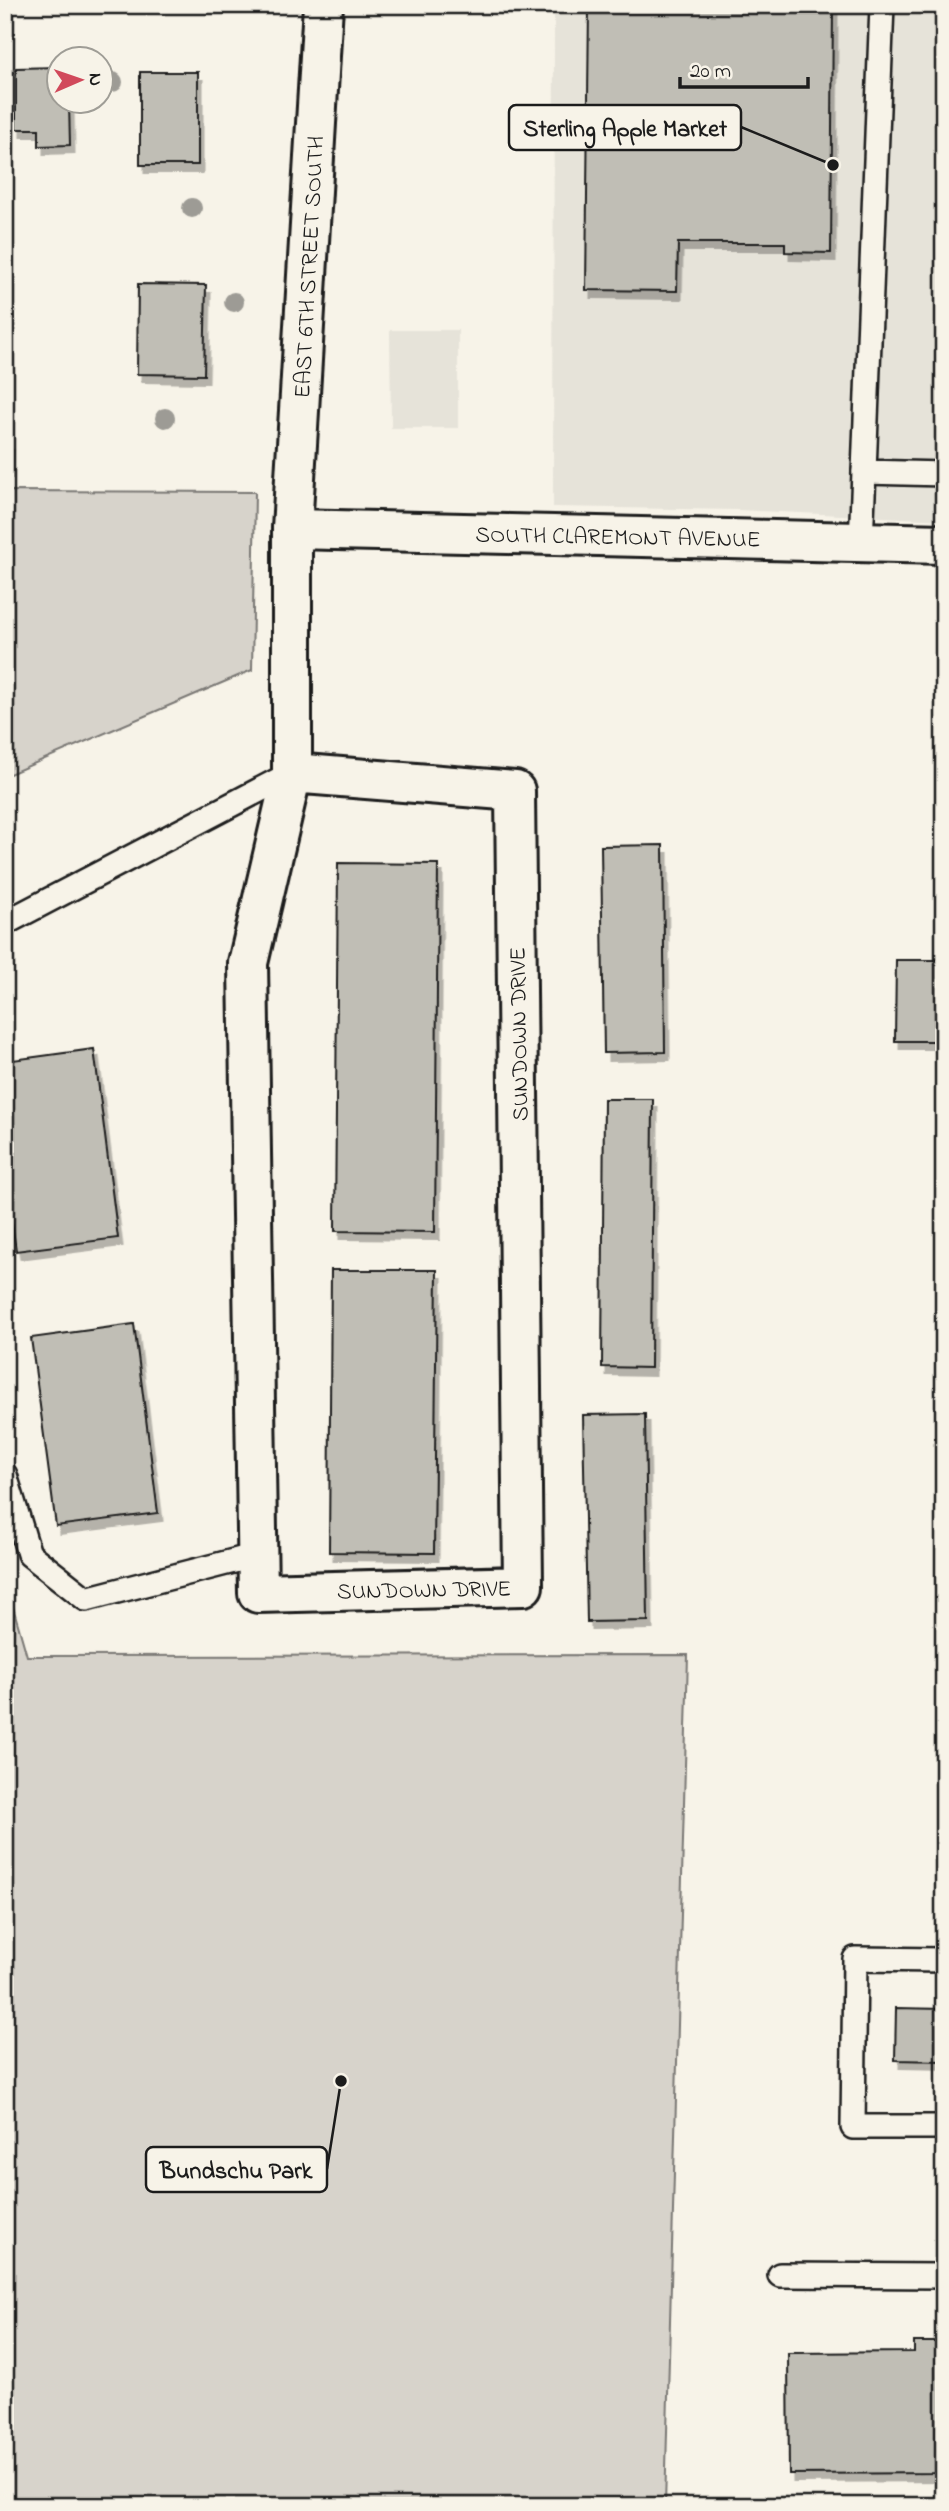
<svg xmlns="http://www.w3.org/2000/svg" width="949" height="2511" font-family="'Indie Flower',sans-serif">
<defs>
<filter id="shadow"><feDropShadow dx="4.5" dy="8" stdDeviation="0" flood-color="#0004"/></filter>
</defs>
<rect width="100%" height="100%" fill="#f7f3e8"/>
<filter id="ink" filterUnits="userSpaceOnUse"><feTurbulence type="fractalNoise" baseFrequency=".0143" numOctaves="2"/><feDisplacementMap in="SourceGraphic" scale="14" xChannelSelector="R" yChannelSelector="G"/><feConvolveMatrix kernelMatrix="1 2 1 2 8 2 1 2 1" color-interpolation-filters="sRGB"/></filter>
<g filter="url(#ink)">
<g fill="#e6e3d9">
<path d="M554,5H944V520L738,510L553,507Z"/>
<path d="M390,330H458V428H391Z"/>
</g>
<g fill="#d7d3cb" stroke="#7a7874" stroke-width="2">
<path d="M5,491L255,492L252,670L5,776Z"/>
<path d="M5,1579L27,1656L688,1655L665,2506H5Z"/>
</g>
<g fill="#c0beb5" stroke="#1c1c1c" stroke-width="2" filter="url(#shadow)">
<path d="M589,5H833L831,253L785,252V243H678L677,291L586,290Z"/>
<path d="M60,67V102H69L70,145L39,146V129H16V68Z"/>
<rect x="140" y="72" width="58" height="93"/>
<path d="M138,284L206,285L204,375L137,374Z"/>
<path d="M5,442H9L8,470H5Z"/>
<path d="M663,845L665,1052L604,1053L601,846Z"/>
<path d="M338,863L438,864L435,1232L335,1231Z"/>
<path d="M896,960H944V1041H895Z"/>
<path d="M94,1049L118,1238L16,1251L5,1172V1061Z"/>
<path d="M604,1099H653L651,1368L602,1367Z"/>
<path d="M331,1270H437L434,1553L329,1552Z"/>
<path d="M134,1324L158,1513L56,1526L31,1338Z"/>
<path d="M645,1414L648,1621L587,1622L583,1415Z"/>
<path d="M896,2008L944,2009V2061L895,2060Z"/>
<path d="M914,2342H944V2473L789,2474L788,2353L914,2352Z"/>
</g>
<g fill="none" stroke-linecap="round" stroke-linejoin="round">
<g stroke="#1c1c1c" stroke-width="28">
<g id="lane">
<path d="M882,5L864,472L944,474"/>
<path d="M861,542L864,472"/>
<path d="M5,923L292,773"/>
<path d="M5,1475L29,1554L86,1599L257,1555"/>
<path d="M944,1960L855,1959L853,2127H944"/>
<path d="M780,2275L944,2276"/>
</g>
</g>
<g stroke="#1c1c1c" stroke-width="44">
<g id="street">
<path d="M292,529L944,544"/>
<path d="M292,773L515,791L523,1586L258,1593L248,963Z"/>
<path d="M292,773V529L323,5"/>
</g>
</g>
<use href="#lane" stroke="#f7f3e8" stroke-width="23"/>
<use href="#street" stroke="#f7f3e8" stroke-width="38"/>
</g>
<g fill="#9d9b95">
<circle cx="113" cy="82" r="10"/>
<circle cx="192" cy="208" r="10"/>
<circle cx="234" cy="302" r="10"/>
<circle cx="165" cy="418" r="10"/>
</g>
</g>
<g text-anchor="middle" stroke-width="5" stroke-linejoin="round" paint-order="stroke">
<g font-size="23" fill="#1c1c1c" stroke="#f7f3e8">
<text transform="translate(308 267) rotate(-87)" y="8">EAST 6TH STREET SOUTH</text>
<text transform="translate(618 536) rotate(1)" y="8">SOUTH CLAREMONT AVENUE</text>
<text transform="translate(518 1034) rotate(-91)" y="8">SUNDOWN DRIVE</text>
<text transform="translate(424 1589) rotate(-1)" y="8">SUNDOWN DRIVE</text>
</g>
</g>
<path fill="none" stroke="#1c1c1c" stroke-width="2.5" d="M833 165L741 127M341 2081L327 2169"/>
<g fill="#1c1c1c" stroke="#f7f3e8" stroke-width="2.5">
<circle cx="833" cy="165" r="7"/>
<circle cx="341" cy="2081" r="7"/>
</g>
<g fill="#f7f3e8" stroke="#1c1c1c" stroke-width="2.5">
<rect x="509" y="105" width="232" height="45" rx="7"/>
<rect x="146" y="2147" width="181" height="45" rx="7"/>
</g>
<g font-size="24" text-anchor="middle" font-weight="bold" fill="#1c1c1c">
<text x="625" y="136">Sterling Apple Market</text>
<text x="236" y="2178">Bundschu Park</text>
</g>
<rect width="949" height="2511" fill="none" stroke="#f7f3e8" stroke-width="28"/>
<rect x="14" y="14" width="921" height="2483" fill="none" stroke="#1c1c1c" stroke-width="2.5" filter="url(#ink)"/>
<g transform="translate(80 80) rotate(88)"><circle r="33" fill="#f7f3e8" stroke="#9f9d96" stroke-width="2"/>
<path d="M0-5L12 26L0 18L-12 26Z" fill="#d1495b"/>
<text y="-10" font-size="19" font-weight="bold" text-anchor="middle" fill="#1c1c1c">N</text>
</g>
<path d="M680 77v10h128v-10" fill="none" stroke="#1c1c1c" stroke-width="3.5"/>
<text x="690" y="77" font-size="21" fill="#1c1c1c" stroke="#f7f3e8" stroke-width="5" paint-order="stroke">20 m</text>
</svg>
